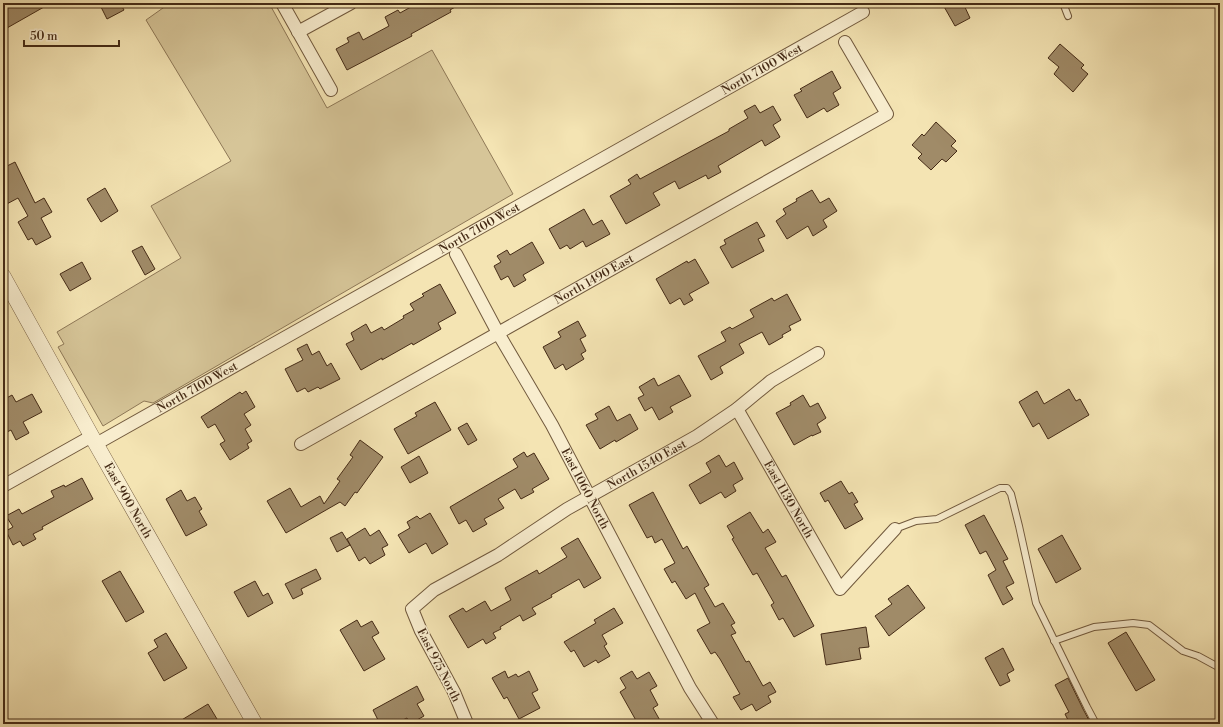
<svg xmlns="http://www.w3.org/2000/svg" width="1223" height="727" font-family="'Libre Bodoni',serif">
<rect width="100%" height="100%" fill="#f4e4b3"/>
<filter id="stains"><feTurbulence type="fractalNoise" baseFrequency=".005" numOctaves="4"/><feColorMatrix values="0 0 0 0 .2 0 0 0 0 .09 0 0 0 0 .02 0 0 0 .5 -.17"/></filter>
<radialGradient id="worn" r=".72"><stop offset=".6" stop-color="#630" stop-opacity="0"/><stop offset="1" stop-color="#630" stop-opacity=".3"/></radialGradient>
<path fill="#d6c598" stroke="#8e7857" d="M170,3H269L327,108L432,50L513,194L153,403L144,401L103,426L58,347L64,344L57,332L181,258L151,206L231,161L146,20Z"/>
<g fill="#a08b68" stroke="#452b16">
<path d="M3,3H51L7,28L3,21Z"/>
<path d="M99,3H120L124,10L107,19Z"/>
<path d="M418,3H462L450,10L451,12L411,34L412,36L347,70L336,49L349,42L347,38L359,32L363,40L389,26L385,17L398,10L400,13Z"/>
<path d="M942,3H963L970,18L955,26Z"/>
<path d="M1060,44L1084,65L1081,68L1088,74L1073,92L1054,74L1059,67L1048,58Z"/>
<path d="M832,71L841,88L833,93L839,105L827,112L824,108L807,118L794,95L802,91L800,89Z"/>
<path d="M755,105L760,113L773,106L781,120L773,125L780,137L765,146L762,140L718,166L721,172L708,179L706,175L679,189L675,181L653,193L660,205L626,224L610,196L631,184L628,180L637,174L640,179L729,131V129L748,118L744,111Z"/>
<path d="M936,122L956,141L951,146L957,151L946,162L942,159L931,170L918,158L922,154L912,145L922,134L924,136Z"/>
<path d="M15,162L35,203L44,198L52,212L41,218L51,237L36,245L32,238L28,240L18,222L28,216L18,198L3,206V168Z"/>
<path d="M105,188L118,211L101,222L87,199Z"/>
<path d="M812,190L820,203L829,198L837,211L823,220L827,227L813,236L808,226L787,239L776,221L786,214L783,209L797,201L796,199Z"/>
<path d="M584,209L593,225L602,220L610,234L586,247L583,241L570,249L567,245L560,249L549,229Z"/>
<path d="M757,222L765,236L758,239L764,251L732,268L720,247L726,244L724,240Z"/>
<path d="M532,242L544,263L523,275L526,280L514,287L508,276L501,280L494,266L501,262L497,256L507,250L510,255Z"/>
<path d="M142,246L155,269L145,275L132,251Z"/>
<path d="M695,259L709,283L689,294L693,300L684,305L680,298L670,304L656,279L687,261L688,263Z"/>
<path d="M82,262L91,279L70,291L60,274Z"/>
<path d="M440,284L456,313L438,323L441,329L413,345L412,343L382,360V358L361,370L346,344L354,340L351,333L366,324L371,333L382,327L384,330L404,318L403,316L414,310L410,304L424,296L422,294Z"/>
<path d="M787,294L801,320L789,326L791,330L782,335L783,337L769,345L762,332L739,344L744,353L720,367L723,373L711,380L698,356L726,341L721,332L730,327L732,329L754,317L750,310L772,298L774,301Z"/>
<path d="M578,321L586,336L580,339L586,351L581,354L584,359L566,370L563,364L555,369L543,347L561,337L558,332Z"/>
<path d="M307,344L312,355L319,351L327,366L331,363L340,379L320,389L318,387L308,392L305,388L297,392L285,369L303,360L297,349Z"/>
<path d="M679,375L691,396L670,407L673,412L659,420L652,407L645,411L638,398L644,395L639,387L654,378L658,386Z"/>
<path d="M1069,389L1076,401L1080,399L1089,415L1048,439L1039,423L1033,427L1019,402L1037,391L1044,404Z"/>
<path d="M246,391L255,407L244,414L251,425L245,429L252,441L247,444L249,448L230,460L220,444L225,441L215,424L208,428L201,417L240,392L242,394Z"/>
<path d="M32,394L42,412L23,422L29,433L16,440L11,430L3,434V400L12,395L16,402Z"/>
<path d="M803,395L810,407L818,403L826,418L817,424L821,432L812,436V435L794,445L776,413L791,405L790,403Z"/>
<path d="M435,402L451,430L408,454L394,429L417,416L415,413Z"/>
<path d="M609,406L617,421L630,414L638,429L616,442L615,440L600,449L586,425L598,419L595,414Z"/>
<path d="M467,423L477,440L468,445L458,428Z"/>
<path d="M360,440L383,457L357,493L355,492L345,506L340,502L286,533L267,501L290,488L301,507L320,496L324,504L340,481L337,479L353,457L350,455Z"/>
<path d="M524,452L527,457L534,453L549,479L532,489L534,492L521,499L515,489L498,499L504,508L484,519L487,524L473,532L466,520L459,524L450,507L518,467L513,459Z"/>
<path d="M719,455L726,467L734,462L743,479L733,485L736,491L725,498L721,492L700,504L689,485L711,472L706,463Z"/>
<path d="M419,456L428,473L410,483L401,467Z"/>
<path d="M82,478L93,499L42,527L43,529L33,534L36,539L23,546L20,541L13,545L6,531L13,527L6,516L19,509L22,514L54,497L51,491L64,485L65,487Z"/>
<path d="M841,481L849,494L852,492L858,502L854,504L863,519L845,529L828,500L825,502L820,493Z"/>
<path d="M181,490L187,501L195,497L202,509L199,511L207,525L186,536L166,499Z"/>
<path d="M653,492L683,549L687,546L709,585L704,588L715,607L723,603L735,623L731,625L736,633L731,635L746,662L749,661L763,686L770,682L776,692L768,696L771,702L756,711L752,704L741,710L733,697L740,694L720,659L715,652L711,654L697,630L710,623L695,593L686,599L675,581L672,583L664,569L675,563L662,539L655,543L652,536L647,538L629,505Z"/>
<path d="M750,512L763,533L768,529L776,542L765,548L782,577L786,575L814,626L794,637L783,618L779,620L771,605L774,603L757,573L753,575L732,539L734,538L727,526Z"/>
<path d="M430,513L448,544L432,554L426,543L409,553L398,535L410,528L407,522L417,516L420,519Z"/>
<path d="M984,515L1008,559L1003,561L1014,583L1006,587L1013,599L1003,605L988,575L996,570L986,551L980,554L965,525Z"/>
<path d="M365,528L370,536L379,530L388,545L382,548L385,555L370,564L365,557L359,561L347,539Z"/>
<path d="M342,532L350,545L337,552L330,538Z"/>
<path d="M1062,535L1081,569L1056,583L1038,549Z"/>
<path d="M578,538L601,578L584,588L579,579L551,595L552,597L532,608L536,614L523,621L520,615L500,627L501,629L493,633L496,638L486,644L483,639L468,648L449,616L463,608L466,612L485,601L491,611L511,600L505,588L537,570L539,574L567,557L561,548Z"/>
<path d="M316,569L321,579L301,589L303,594L293,599L285,584Z"/>
<path d="M120,571L144,612L126,622L102,581Z"/>
<path d="M255,581L263,596L268,593L273,603L248,617L234,592Z"/>
<path d="M908,585L925,608L889,636L875,616L892,604L888,599Z"/>
<path d="M614,608L623,623L602,635L607,644L604,646L610,656L598,663L596,660L584,667L574,650L571,652L564,642L596,623L594,620Z"/>
<path d="M357,620L361,627L372,621L379,633L372,637L385,659L364,671L340,630Z"/>
<path d="M866,627L869,647L859,648L861,659L826,665L821,634Z"/>
<path d="M1126,632L1155,680L1136,691L1108,643Z"/>
<path d="M166,633L187,668L164,681L148,653L158,647L154,640Z"/>
<path d="M1003,648L1014,670L1007,674L1010,681L1000,686L985,658Z"/>
<path d="M505,671L508,678L516,674L518,677L529,671L538,690L532,693L540,708L519,719L507,697L504,699L492,678Z"/>
<path d="M632,671L637,679L649,672L657,686L650,690L658,705L653,708L662,724H638L620,692L626,688L620,678Z"/>
<path d="M1068,678L1083,709L1091,724H1070L1065,714L1069,712L1055,685Z"/>
<path d="M417,686L424,700L417,704L424,716L410,724L407,718L395,724H380L373,710Z"/>
<path d="M208,704L220,724H175Z"/>
</g>
<g fill="none" stroke-linecap="round" stroke-linejoin="round">
<g stroke="#71593d" stroke-width="8">
<g id="service">
<path d="M1063,3L1068,16"/>
<path d="M895,529L916,521L937,519L1000,488H1007L1011,494L1019,526L1036,603L1087,707L1096,724"/>
<path d="M1054,641L1094,627L1133,623L1149,625L1183,651L1198,656L1220,668"/>
</g>
</g>
<g stroke="#71593d" stroke-width="14">
<g id="minor">
<path d="M282,3L331,90"/>
<path d="M298,32L351,3"/>
<path id="s1" d="M456,254L498,333L552,425L690,688L713,724"/>
<path id="s2" d="M737,409L840,589L895,529"/>
<path id="s3" d="M96,444L863,12"/>
<path id="s4" d="M301,444L887,114L845,42"/>
<path d="M3,486L92,436"/>
<path id="s5" d="M463,724L466,721L454,692L421,631L412,609L434,590L498,555L567,509L697,436L737,409L771,381L818,353"/>
</g>
</g>
<g stroke="#71593d" stroke-width="16">
<g id="tertiary">
<path id="s6" d="M3,276L96,444L255,724"/>
</g>
</g>
<use href="#service" stroke="#f8edce" stroke-width="6"/>
<use href="#minor" stroke="#f8edce" stroke-width="12"/>
<use href="#tertiary" stroke="#f8edce" stroke-width="15"/>
</g>
<g text-anchor="middle" stroke-width="3" stroke-linejoin="round" paint-order="stroke">
<g font-size="12" fill="#452b16" stroke="#f8edce">
<text dy="4" stroke="none"><textPath href="#s3" startOffset="764">North 7100 West</textPath></text>
<text dy="4" stroke="none"><textPath href="#s3" startOffset="440">North 7100 West</textPath></text>
<text dy="4" stroke="none"><textPath href="#s4" startOffset="336">North 1490 East</textPath></text>
<text dy="4" stroke="none"><textPath href="#s3" startOffset="116">North 7100 West</textPath></text>
<text dy="4" stroke="none"><textPath href="#s5" startOffset="405">North 1540 East</textPath></text>
<text dy="4" stroke="none"><textPath href="#s1" startOffset="268">East 1060 North</textPath></text>
<text dy="4" stroke="none"><textPath href="#s2" startOffset="104">East 1130 North</textPath></text>
<text dy="4" stroke="none"><textPath href="#s6" startOffset="257">East 900 North</textPath></text>
<text transform="translate(439 665) rotate(63)" y="4">East 975 North</text>
</g>
</g>
<rect width="1223" height="727" fill="none" stroke="#f4e4b3" stroke-width="16"/>
<rect x="4" y="4" width="1215" height="719" fill="none" stroke="#452b16" stroke-width="2"/>
<rect x="8" y="8" width="1207" height="711" fill="none" stroke="#452b16"/>
<path d="M24 40v6h95v-6" fill="none" stroke="#452b16" stroke-width="2"/>
<text x="30" y="40" font-size="12" fill="#452b16" stroke="#f8edce" stroke-width="3" paint-order="stroke">50 m</text>
<rect width="100%" height="100%" filter="url(#stains)"/>
<rect width="100%" height="100%" fill="url(#worn)"/>
</svg>
